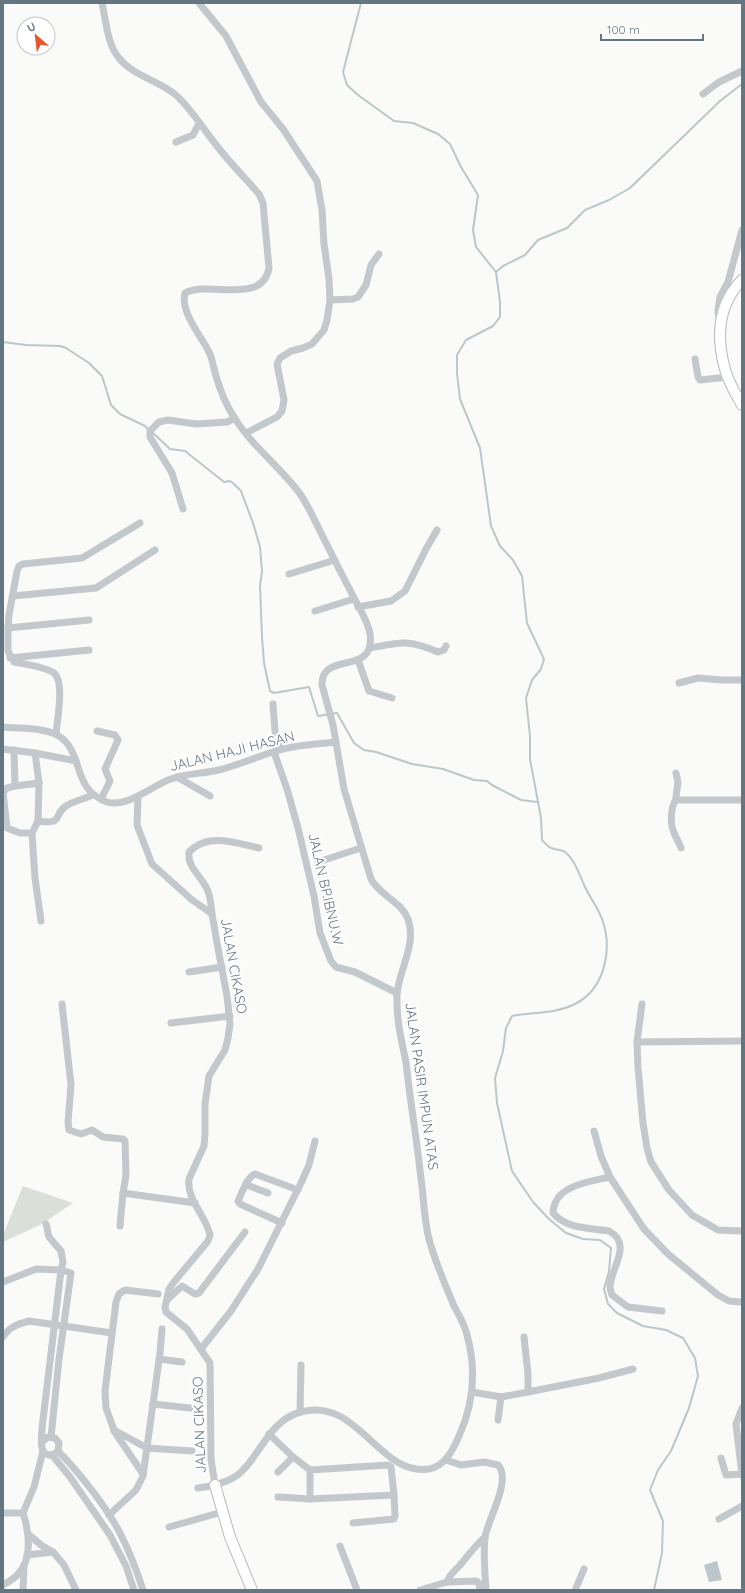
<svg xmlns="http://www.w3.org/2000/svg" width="745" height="1593" font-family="Quicksand,sans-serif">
<rect width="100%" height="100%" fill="#fafaf8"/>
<path fill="#dadfd7" d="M23,1186L73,1203L40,1225L3,1242V1235Z"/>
<path fill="#bbc7cb" d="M717,1561L722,1580L709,1582L704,1565Z"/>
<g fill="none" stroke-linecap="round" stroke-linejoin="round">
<g stroke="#bbc7cb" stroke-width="2">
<path d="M361,3L343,72L347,85L358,95L394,121L413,123L438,134L450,144L461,167L478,195L473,230L476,247L496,272L500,302V317L493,326L466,340L457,355V373L460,399L480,448L491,526L500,546L513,560L522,576L527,623L544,659L541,669L532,680L526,698L530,736V759L541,818L542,840C544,842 547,846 551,848C555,850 561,849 565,852C576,861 580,877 586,889C591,899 598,908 602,919C613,949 605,989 575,1004C555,1014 533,1012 512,1016L506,1028L503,1051L495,1078L497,1103L512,1171L533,1202L549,1219L566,1233L583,1239L600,1240L611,1248L609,1271L604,1289L608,1304L617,1313L643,1326L666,1330L683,1338L695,1358L698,1376L689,1408L671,1451L658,1470L650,1490L663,1521L662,1553L654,1590"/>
<path d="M496,272L503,266L525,255L538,240L567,228L585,210L609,200L630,188L720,101L742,84"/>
<path d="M3,342L26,345L60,346L66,348L89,363L102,376L111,405L120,414L145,426L148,429"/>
<path d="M152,432L170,449L185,451L224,482L230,481L233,483L241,491L253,523L260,547L262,571L260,586L262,637L264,663L270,691L274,693L309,687L318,716L337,713L354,743L364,750L376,752L412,764L443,769L474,780L487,781L492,785L521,800L537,802"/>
</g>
<g stroke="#b3babf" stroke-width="12">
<g id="secondary">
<path d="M742,280C718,305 716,337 725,369C728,382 736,394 742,405"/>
<path d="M215,1485L230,1537L252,1590"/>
</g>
</g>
<g stroke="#c3c8cc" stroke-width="7">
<path d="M102,3C106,20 107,44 119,58C133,76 160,81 177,96C192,110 204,130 217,146C230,163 245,178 259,194L263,203L269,268C262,306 208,280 185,293C180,311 200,335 208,350C213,359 213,367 216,376C220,390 226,405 234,417C251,445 278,465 298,491C307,503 314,519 321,533C331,553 341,573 351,592C357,605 368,620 370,634C376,677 321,650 322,685L333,725L344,789L371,879C380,896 401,901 408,919C417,944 399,970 397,994C396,1017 401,1039 406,1062C410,1101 417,1140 421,1179C424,1199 424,1220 429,1239C435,1262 445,1284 454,1306C459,1315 465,1325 467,1335C477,1371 474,1403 459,1436C453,1450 445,1466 429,1469C379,1477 358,1396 301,1412C272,1419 262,1450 244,1469C234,1481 214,1486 198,1488"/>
<path d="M199,3L226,36L261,102L283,129L317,181L322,210L324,244L329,279L330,300L327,320L324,330L312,344L303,348L291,351L280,358L277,364L284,400L282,411L277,417L246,433"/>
<path d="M703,94L719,82L742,71"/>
<path d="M176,142L193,135L199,123"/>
<path d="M330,300L353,299L358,297L366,285L371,265L379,254"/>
<path d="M719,320L718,310L720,297L728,282L742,230"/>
<path d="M695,359L698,377L700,380L728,377"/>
<path d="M183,509L172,473L150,437V431L159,422L168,420L196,424L227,422L235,418"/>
<path d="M289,574L335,560"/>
<path d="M13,596L96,588L155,550"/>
<path d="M358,607L391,601L405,591L426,549L437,530"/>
<path d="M315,611L354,599"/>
<path d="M8,628L89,620"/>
<path d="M370,648C400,642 408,639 438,652L444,650L446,646"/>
<path d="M10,658L89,650"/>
<path d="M358,660L369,691L392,698"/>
<path d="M679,683L698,678L722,680H742"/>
<path d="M273,704L275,731L280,750"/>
<path d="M3,727C18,729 43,727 57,735C85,750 70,789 107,802C126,808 151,787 168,780C185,773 202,774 219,770C239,765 259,756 279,750C297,745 318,744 336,742"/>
<path d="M97,731L115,735L118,740L105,769L110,781L101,799"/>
<path d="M56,734C57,720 65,682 54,673C46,667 24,664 14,662L8,651V628L9,615L17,571L19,566L23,564L82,558L140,523"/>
<path d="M3,749L35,753L76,761"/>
<path d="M14,750L15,786L39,783L38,821L32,833L35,878L41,921"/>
<path d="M274,752L287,789L298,828L314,896L320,933L331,961L336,967L355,972L397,993"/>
<path d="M35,753L39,783"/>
<path d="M676,773L678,782L676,797L678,800H742"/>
<path d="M177,777L210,796"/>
<path d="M15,786L7,788L3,792L7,828L20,833H32"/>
<path d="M138,796L137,825L152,864L191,899L212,914L217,943L227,996L230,1024L228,1038L225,1050L209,1076L205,1104V1134L204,1146L189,1179C186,1199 206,1216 210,1235L208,1241L174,1282L169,1289L165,1307L166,1312L187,1329L210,1363L211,1459L215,1485"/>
<path d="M676,799C671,807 670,821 673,830C675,837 679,842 681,848"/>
<path d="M38,821C65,825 52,815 66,806C74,801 84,799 93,795"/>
<path d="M318,862L361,848"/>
<path d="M212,914C211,906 211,897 207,889C201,876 187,867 189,852C208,832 236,843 259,848"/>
<path d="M189,972L222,967"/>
<path d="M62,1004L71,1085L68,1122L69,1130L81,1134L92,1130L103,1137L123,1139L125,1141L126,1175L123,1193L195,1203"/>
<path d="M642,1004L637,1042L638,1068L643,1123L647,1148L651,1162L669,1190L692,1215L718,1230L742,1231"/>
<path d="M171,1023L230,1016"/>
<path d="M637,1042L742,1041"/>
<path d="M594,1131L601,1156L610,1177L644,1229L668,1254L718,1295L729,1301L742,1302"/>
<path d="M610,1177C589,1182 554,1185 553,1213C566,1229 590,1228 609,1231C633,1244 611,1268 610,1286C610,1289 611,1292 612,1295L628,1307L662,1311"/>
<path d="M247,1185L268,1193"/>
<path d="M282,1223L240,1204L238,1201C242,1193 247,1177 255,1174L298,1190"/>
<path d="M120,1226L123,1193"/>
<path d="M3,1282L36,1269L61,1270L63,1262L61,1251L49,1237L46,1224"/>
<path d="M158,1294L125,1290L119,1294L116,1302L105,1391L106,1408L114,1430L147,1448L192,1451"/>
<path d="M167,1300L182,1286L195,1294L199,1293L245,1232"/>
<path d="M3,1337C9,1327 18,1324 29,1321L112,1333"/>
<path d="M201,1349L231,1311L258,1269L301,1183L309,1165L315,1141"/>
<path d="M159,1359L182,1362"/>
<path d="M472,1392L501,1397L528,1392V1374L524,1337"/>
<path d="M528,1392L599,1378L633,1369"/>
<path d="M153,1404L190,1408"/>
<path d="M742,1408L736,1424L742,1475"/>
<path d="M300,1412L301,1365"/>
<path d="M498,1420L501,1397"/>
<path d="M114,1431L143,1474"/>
<path d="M269,1434L293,1457L310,1470V1499L394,1495L391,1467L388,1465L310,1470"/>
<path d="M43,1441L48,1437L55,1438L59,1443L58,1451C56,1453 53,1455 49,1455C38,1453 42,1436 42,1428L61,1270L71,1273L59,1359L51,1437"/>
<path d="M58,1451C79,1472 108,1509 121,1535C130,1553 137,1571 143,1590"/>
<path d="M52,1455L70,1477L110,1535L126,1566L134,1590"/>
<path d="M721,1458L726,1475L742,1474"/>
<path d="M446,1460L461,1465L484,1462L498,1465C512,1480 488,1519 485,1537C483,1554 485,1573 486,1590"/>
<path d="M278,1472L293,1457"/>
<path d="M278,1497L310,1499"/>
<path d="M3,1513H23L34,1487L43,1451"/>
<path d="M109,1515L136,1490L143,1476L160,1353L162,1329"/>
<path d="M719,1519L742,1506"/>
<path d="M353,1523L394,1519L395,1516L394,1495"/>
<path d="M169,1527L222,1512"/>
<path d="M28,1534L41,1545L53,1552L64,1565L76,1590"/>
<path d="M340,1546L357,1590"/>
<path d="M27,1555L53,1552"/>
<path d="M447,1582C449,1574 456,1570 461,1564C469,1554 475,1546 485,1537"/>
<path d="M3,1585C8,1582 14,1579 18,1574C33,1559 29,1531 23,1513"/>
<path d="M23,1590L24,1565"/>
<path d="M420,1590L447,1582L476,1581L479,1583L480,1590"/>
<path d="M576,1590V1588L584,1569"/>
</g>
<use href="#secondary" stroke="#fff" stroke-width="10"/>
</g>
<g text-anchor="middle" stroke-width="4" stroke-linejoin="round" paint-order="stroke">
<g font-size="14" fill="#657683" stroke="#fff">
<text transform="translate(232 751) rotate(-14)" y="5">JALAN HAJI HASAN</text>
<text transform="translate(326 889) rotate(77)" y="5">JALAN BP.IBNU.W</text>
<text transform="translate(234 966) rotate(80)" y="5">JALAN CIKASO</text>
<text transform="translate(422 1086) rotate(82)" y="5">JALAN PASIR IMPUN ATAS</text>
<text transform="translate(199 1425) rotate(-92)" y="5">JALAN CIKASO</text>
</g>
</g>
<rect width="745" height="1593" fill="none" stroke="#657683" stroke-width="8"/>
<g transform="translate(36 36) rotate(332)"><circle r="19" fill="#ffffff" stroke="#c1c8cd"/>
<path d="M0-3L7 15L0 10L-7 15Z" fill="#e4572e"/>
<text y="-6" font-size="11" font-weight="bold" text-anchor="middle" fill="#657683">U</text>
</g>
<path d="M601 34v6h102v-6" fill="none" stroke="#657683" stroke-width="2"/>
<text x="607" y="34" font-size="12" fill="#657683" stroke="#ffffff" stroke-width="3" paint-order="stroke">100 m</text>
</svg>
